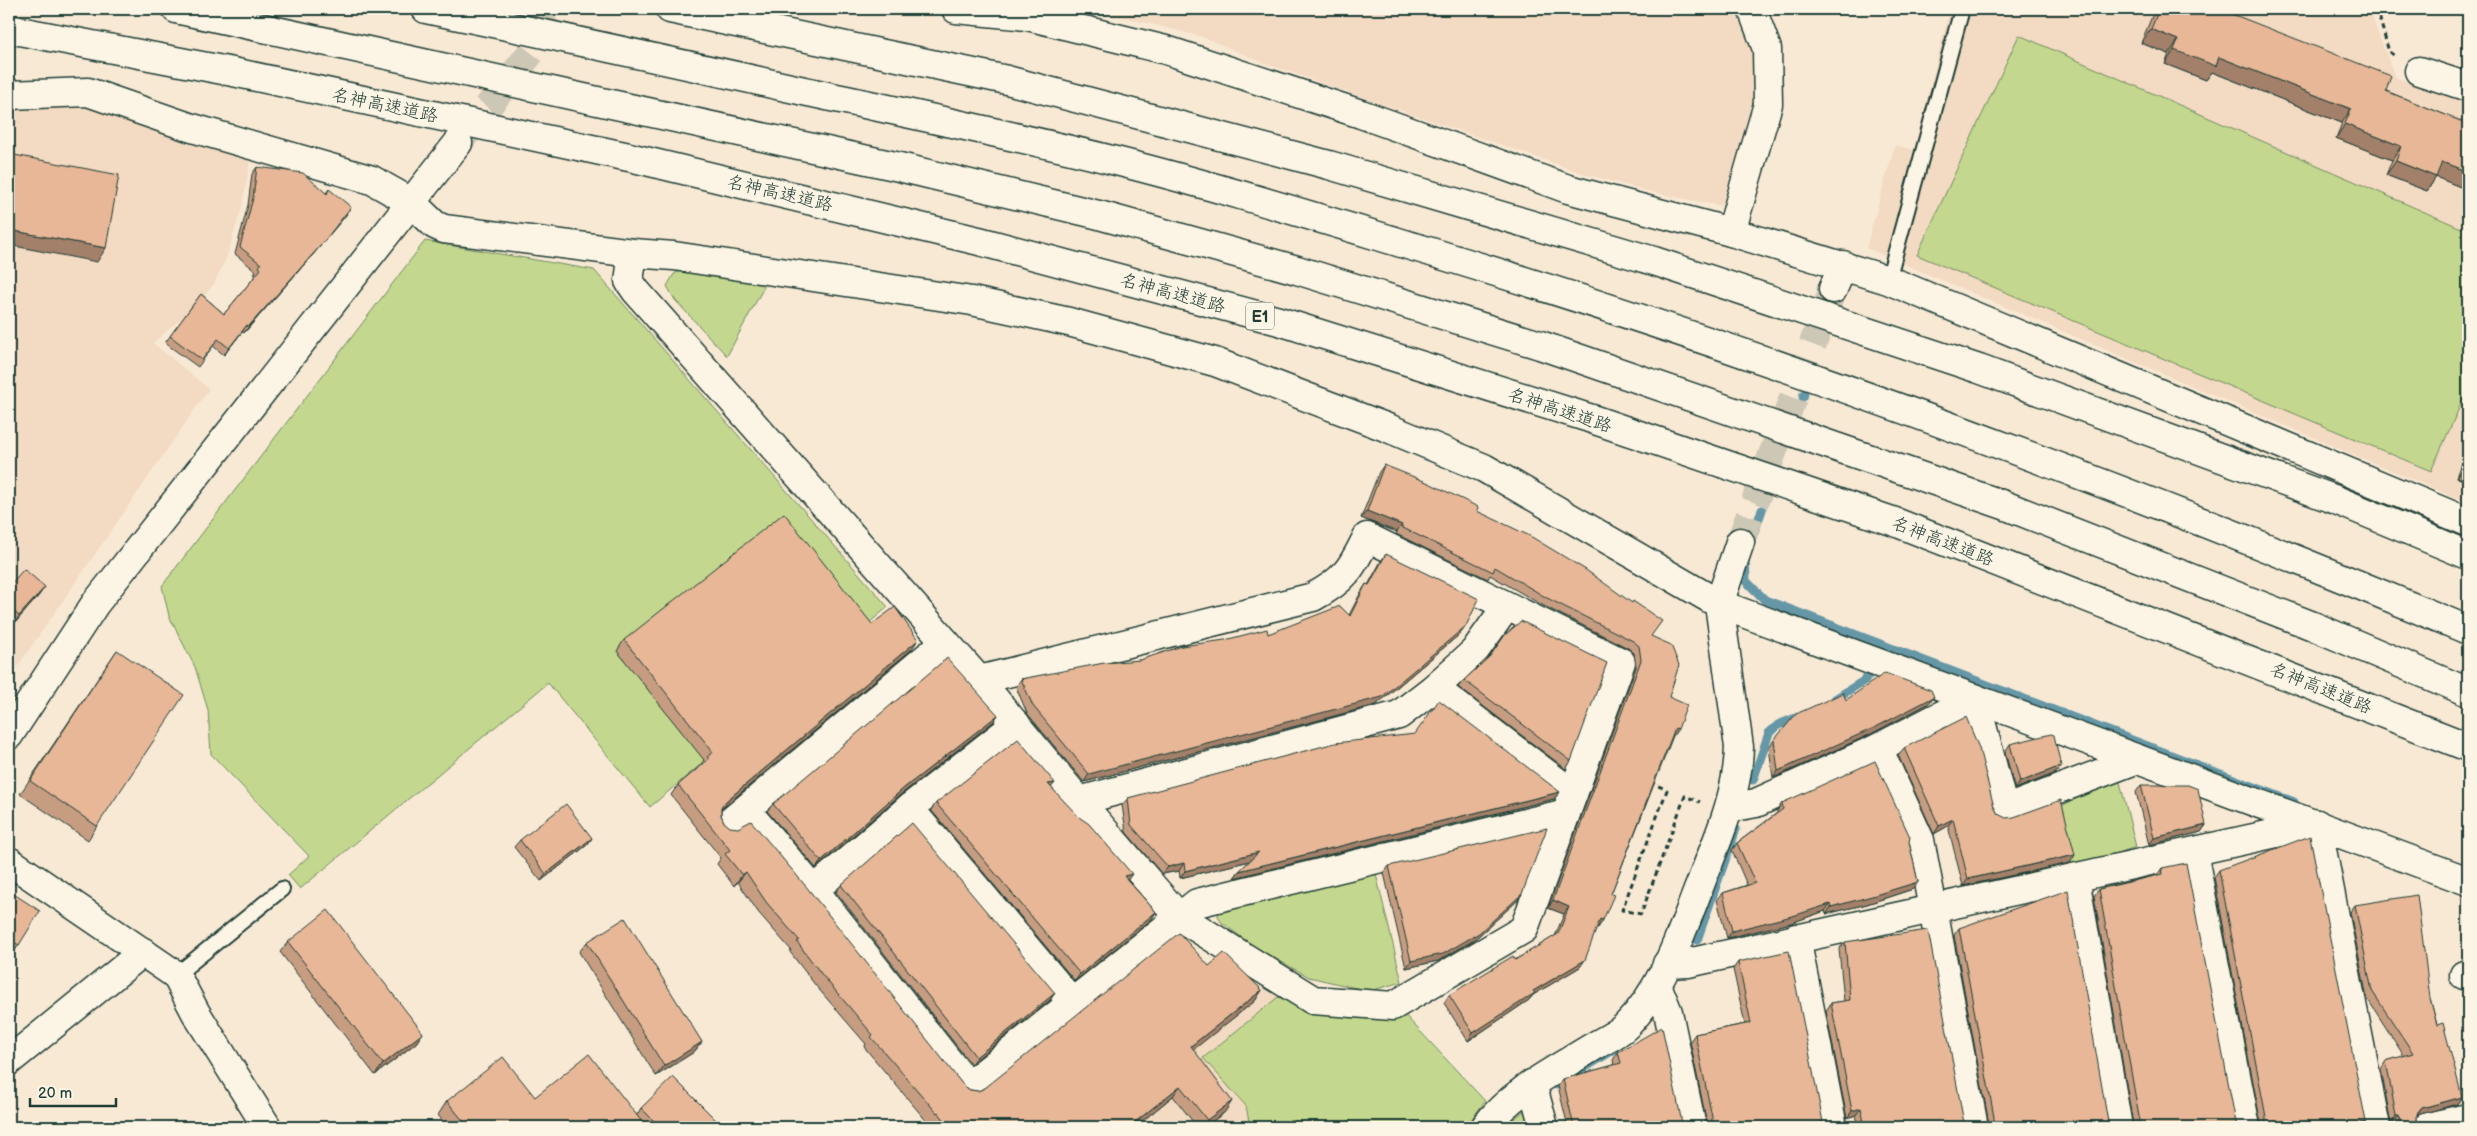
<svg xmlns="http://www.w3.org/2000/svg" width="2477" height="1136" font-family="'Balsamiq Sans','Klee One',sans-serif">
<rect width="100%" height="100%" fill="#f8e9d5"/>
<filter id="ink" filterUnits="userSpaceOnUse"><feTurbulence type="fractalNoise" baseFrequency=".02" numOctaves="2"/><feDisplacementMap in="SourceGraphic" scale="10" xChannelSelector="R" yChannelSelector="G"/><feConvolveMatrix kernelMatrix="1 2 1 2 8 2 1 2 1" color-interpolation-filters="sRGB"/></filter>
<g filter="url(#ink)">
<g fill="#f3dac2">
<path d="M1091,9H1734L1752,48L1754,96L1722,206L1659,194L1588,175L1264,63L1203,37Z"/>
<path d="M1950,9H2369L2395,77L2468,104V503L1866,248L1895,145L1914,150Z"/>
<path d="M90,103L251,156L242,207L227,256L214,284L197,305L153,343L209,389L9,679V106Z"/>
<path d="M1219,960L1278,997L1203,1058L1246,1106L1250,1127H1010Z"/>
</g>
<g fill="#c3d88e" stroke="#718a61">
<path d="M2019,35L2468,231V388L2431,471L1917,255Z"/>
<path d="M425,241L594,270L888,607L650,807L548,683L300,889L288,875L309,856L211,754L208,710L195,667L169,616L162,586Z"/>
<path d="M682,270L765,285L727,356L675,300L667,286L674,274Z"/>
<path d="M2119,778L2136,847L2072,868L2057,808Z"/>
<path d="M1375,870L1402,982L1369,991L1309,977L1256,948L1221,922L1218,916L1219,908Z"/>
<path d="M1278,997L1309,1008L1403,1013L1485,1101L1466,1127H1250L1246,1106L1203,1058Z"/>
<path d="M1527,1109L1537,1127H1503Z"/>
</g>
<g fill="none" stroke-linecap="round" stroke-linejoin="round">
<g stroke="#6597a7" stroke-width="9">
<path d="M1803,397L1804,394"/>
<path d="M1762,510L1745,557L1746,581L1765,600L2294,802"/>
<path d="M1835,699L1865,680L1873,669"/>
<path d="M1753,780L1769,733L1778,725L1801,716"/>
<path d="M1697,940L1736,829"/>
<path d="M1557,1085L1615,1049"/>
</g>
<path stroke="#cdc7b5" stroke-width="28" stroke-dasharray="28 14" stroke-linecap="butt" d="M1740,542L1833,289"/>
<path stroke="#cdc7b5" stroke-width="28" stroke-dasharray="28 14" stroke-linecap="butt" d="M461,140L566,9"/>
<g stroke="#1f3d34" stroke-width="18">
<g id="lane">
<path d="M1888,280L1962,9"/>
<path d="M176,975L282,889"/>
</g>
</g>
<g stroke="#1f3d34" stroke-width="31">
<g id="street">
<path d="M956,9L1027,16L1166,50L1361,114L1568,189L1731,232L1888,280L2468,522"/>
<path d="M2419,71L2468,87"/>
<path d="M9,95L88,92L189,127L372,180L411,202L435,225L444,229L633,253L674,256L972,301L1069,322L1215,362L1388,428L1484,468L1719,604L2468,881"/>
<path d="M1731,232L1768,104L1767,49L1752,9"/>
<path d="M633,253L629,281L636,291L979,680L1079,801L1178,916L1313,1000L1393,1006L1524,929L1621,662L1367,537C1352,568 1345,580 1313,597L979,680"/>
<path d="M1833,289L1843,265"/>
<path d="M1434,688L1573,794"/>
<path d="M1878,748L1920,840L1974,1127"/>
<path d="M1079,801L1399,715L1434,688L1474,652L1506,607"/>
<path d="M909,808L1072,1002"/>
<path d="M1729,808L1756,803L1878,748L1975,698L2004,810L2138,759"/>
<path d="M746,810L814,890L968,1086L1197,903L1566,813"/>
<path d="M729,823L945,642"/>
<path d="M2317,824L2376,1127"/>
<path d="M2193,852L2246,1127"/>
<path d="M2075,878L2118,1127"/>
<path d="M814,890L909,808L1016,724"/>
<path d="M1796,938L1833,1127"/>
<path d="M1667,964L1688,963L2317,824"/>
<path d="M176,975L196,1013L267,1127"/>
<path d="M2464,975L2468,974"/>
<path d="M1657,985L1668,1012L1692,1127"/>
<path d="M9,1061L143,952"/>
<path d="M1532,1084L1544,1127"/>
<path d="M1485,1127C1511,1092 1554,1071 1591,1048C1602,1041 1617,1035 1626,1026C1664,988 1681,933 1700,885C1717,840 1738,796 1739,747L1719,604L1740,542"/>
<path d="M2427,1127L2468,1118"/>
</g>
</g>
<g stroke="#1f3d34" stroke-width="31">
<g id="secondary">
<path d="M9,735L95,604L458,143"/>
<path d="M9,861L176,975"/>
</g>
</g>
<g stroke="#1f3d34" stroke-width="31">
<g id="highway">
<path d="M176,9L895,166L1099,215L1297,270L1540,345L2004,505L2313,626L2468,692"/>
<path d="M426,9C552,35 678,63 804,91C906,113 1007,134 1108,159C1212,185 1315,217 1418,248C1775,356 2124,486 2468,630"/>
<path d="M670,9L1007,80L1329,165L1654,261L1979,369L2336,500L2468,555"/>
<path d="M9,29L233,72L629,157L979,241L1279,321L1589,418L1895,522L2468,747"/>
</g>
</g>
<g stroke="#1f3d34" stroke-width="3" stroke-dasharray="5 4" stroke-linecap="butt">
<path d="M2377,9L2389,52L2395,56"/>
<path d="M1650,782L1667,790L1622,910L1641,914L1685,796L1700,802"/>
</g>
<use href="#lane" stroke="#fcf5e5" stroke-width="14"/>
<use href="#street" stroke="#fcf5e5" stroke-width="28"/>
<use href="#secondary" stroke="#fcf5e5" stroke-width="28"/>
<use href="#highway" stroke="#fcf5e5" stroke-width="28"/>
</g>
<g fill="#c79d82" stroke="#1f3d34">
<path d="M2155,9H2231L2232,14L2386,91L2468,124V190L2436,177L2427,191L2386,175L2392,160L2336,138L2342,123L2212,72L2206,80L2165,64L2169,54L2141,43Z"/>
<path d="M257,167L326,193L329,189L347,214L317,250L244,333L242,332L224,355L213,346L198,367L165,343L201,294L224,314L256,275L254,274L256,271L235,254L248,205L252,174Z"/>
<path d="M2468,444V482L2456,477Z"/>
<path d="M1384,465L1477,511L1651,636L1669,697L1673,736L1611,894L1603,920L1598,928L1597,927L1580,967L1533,995L1529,1000L1468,1041L1444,1003L1449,995L1515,960L1555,936L1564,914L1548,908L1636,667L1634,653L1628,648L1542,605L1490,575L1488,579L1396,534L1397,532L1361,518L1379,472Z"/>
<path d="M1386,554L1466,626L1460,634L1376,705L1084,782L1027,713L1016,687L1021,679L1140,660L1268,634L1349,615L1361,592L1366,584L1368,585L1381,561Z"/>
<path d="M9,586L40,594L14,624L9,619Z"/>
<path d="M872,624L911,650L721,809V815L724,822L963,1085L970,1090L978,1091L985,1088L1209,966L1262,990L1255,1001L1193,1049L1225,1112L1205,1127H1197L1173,1096L1135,1127H935L931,1122L929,1124L864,1047L866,1044L816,986L790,952L791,950L758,912L738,882L734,886L717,864L721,858L671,795L678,785L700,766L704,760L617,651L624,640Z"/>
<path d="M117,650L97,826L88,840L20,794Z"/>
<path d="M1490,656L1571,761L1566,769L1458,687L1464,680Z"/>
<path d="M1934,697L1928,704L1871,734L1773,778L1769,747L1774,740L1846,700Z"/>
<path d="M998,715L993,722L899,796L816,868L767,811L773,804Z"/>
<path d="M2010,744L2061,766L2056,773L2015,789L2005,752Z"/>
<path d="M1904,748L1994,807L1998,814L2070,863L1963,886L1948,826L1934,834L1898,755Z"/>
<path d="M1055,783L1051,787L1128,880L1156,912L1151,920L1075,981L931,810L936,803Z"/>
<path d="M2141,785L2206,825L2201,832L2149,845L2136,792Z"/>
<path d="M1560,792L1554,799L1234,878L1239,871L1250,861L1180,878L1179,871L1162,874L1126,832L1122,805L1128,798Z"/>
<path d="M1782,803L1909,842L1918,882L1913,889L1867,904L1826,914L1825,911L1791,923L1727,938L1717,900L1723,893L1747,885L1732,850L1737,843L1777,813V811Z"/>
<path d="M592,838L587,845L541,881L514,847L520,840Z"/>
<path d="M1389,866L1522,894L1517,901L1474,940L1438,961L1406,968L1384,873Z"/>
<path d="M2162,868L2236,1123L2238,1127H2133V1124L2094,896L2099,889L2157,875Z"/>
<path d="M2219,870L2366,1122L2362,1127H2261V1124L2214,877Z"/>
<path d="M841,885L1055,993L1050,1000L971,1064L836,892Z"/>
<path d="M9,891L19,945L14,952L9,949Z"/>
<path d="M2355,905L2430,998L2437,1025L2462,1097L2457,1104L2417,1115V1123L2419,1127H2394V1123L2391,1124L2381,1069L2386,1061L2404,1056L2367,998L2350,912Z"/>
<path d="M1959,928L2108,1122L2110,1127H1989V1124L1954,935Z"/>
<path d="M288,942L423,1033L416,1043L375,1075L280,952Z"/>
<path d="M587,942L702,1042L694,1052L656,1076L579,952Z"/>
<path d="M1845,942L1964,1123L1966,1127H1859L1856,1115L1847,1118L1826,1011L1831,1003L1844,1001L1839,949Z"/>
<path d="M1738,962L1823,1122L1820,1126V1127H1707V1124L1690,1041L1695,1034L1745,1024L1733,969Z"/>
<path d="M1618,1052L1682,1123L1684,1127H1568L1558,1086L1563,1079L1614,1065L1613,1060Z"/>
<path d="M535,1097L637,1115L641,1108L723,1127H642L640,1125L639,1127H447L438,1115L447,1101Z"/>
</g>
<g fill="#a2806a" stroke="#1f3d34">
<path d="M2151,29L2178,40L2169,54L2141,43Z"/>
<path d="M2174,50L2219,57L2351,109L2342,123L2212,72L2206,80L2165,64Z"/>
<path d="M2345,124L2401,146L2392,160L2336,138Z"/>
<path d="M2396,161L2436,177L2427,191L2386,175Z"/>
<path d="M2442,162L2468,172V190L2433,176Z"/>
<path d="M351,207L317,250L244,333L249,326Z"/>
<path d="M9,230L106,248L97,262L9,245Z"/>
<path d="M247,325L242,332L224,355L229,348Z"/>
<path d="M2463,467L2468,469V482L2456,477Z"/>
<path d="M1367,511L1402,525L1397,532L1361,518Z"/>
<path d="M45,587L40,594L14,624L19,616Z"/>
<path d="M1466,626L1460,634L1376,705L1084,782L1089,774Z"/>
<path d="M918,640L911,650L719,811L726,801Z"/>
<path d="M1934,697L1928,704L1871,734L1773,778L1778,771Z"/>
<path d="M998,715L993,722L899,796L816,868L821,861L904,788Z"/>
<path d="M1675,728L1678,729L1673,736L1670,735Z"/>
<path d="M2061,766L2056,773L2015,789L2020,782Z"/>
<path d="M1055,783L1049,790L1048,784Z"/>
<path d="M1560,792L1554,799L1234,878L1239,871Z"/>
<path d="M1953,819L1948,826L1934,834L1939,826Z"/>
<path d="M2206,825L2201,832L2149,845L2154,838Z"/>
<path d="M592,838L587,845L541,881L546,874Z"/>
<path d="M1259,852L1254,860L1180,878L1185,871Z"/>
<path d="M2075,855L2070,863L1963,886L1968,879Z"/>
<path d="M1184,863L1179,871L1162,874L1168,867Z"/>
<path d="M746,872L738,882L734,886L742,875Z"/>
<path d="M1132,874L1127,881L1124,876Z"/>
<path d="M1918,882L1913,889L1867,904L1826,914L1831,907Z"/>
<path d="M1522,894L1517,901L1474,940L1438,961L1406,968L1411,961Z"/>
<path d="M1553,900L1569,907L1564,914L1548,908Z"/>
<path d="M1830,904L1825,911L1791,923L1727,938L1732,931Z"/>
<path d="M1156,912L1151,920L1075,981L1080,974Z"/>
<path d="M1600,919L1603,920L1598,928L1595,926Z"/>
<path d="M1585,960L1580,967L1533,995L1529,1000L1468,1041L1473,1033L1533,991Z"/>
<path d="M1262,990L1255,1001L1184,1057L1191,1046Z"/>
<path d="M1055,993L1050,1000L971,1064L976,1057Z"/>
<path d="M423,1033L416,1043L375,1075L383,1064Z"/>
<path d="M702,1042L694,1052L656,1076L664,1066Z"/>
<path d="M1180,1086L1173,1096L1135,1127H1129Z"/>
<path d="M2462,1097L2457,1104L2417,1115L2422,1108Z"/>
<path d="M1232,1101L1225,1112L1205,1127H1203L1207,1120Z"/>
<path d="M1861,1108L1856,1115L1847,1118L1852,1111Z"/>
<path d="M2396,1116H2399L2394,1123L2391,1124Z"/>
<path d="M2366,1122L2362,1127H2337Z"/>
</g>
<g fill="#e7b797" stroke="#1f3d34">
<path d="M2159,9H2231L2232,14L2391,76L2386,91L2468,124V172L2442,162L2436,177L2396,161L2401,146L2345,124L2351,109L2219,57L2216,66L2174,50L2178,40L2151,29Z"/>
<path d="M9,154L119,175L106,248L9,230Z"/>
<path d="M257,167L303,173L327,194L329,189L351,207L322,244L249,326L247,325L229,348L218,339L202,360L170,336L201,294L224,314L261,269L259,267L261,264L240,247L253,198Z"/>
<path d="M2468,452V469L2463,467Z"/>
<path d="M1384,465L1429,483L1478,507L1477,511L1530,536L1586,570L1632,603L1633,601L1662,621L1651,636L1671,645L1679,665L1669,697L1687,705L1678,729L1675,728L1611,894L1614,895L1603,920L1600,919L1585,960L1533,991L1535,993L1473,1033L1449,995L1513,956L1515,960L1558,934L1569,907L1553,900L1641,660L1639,646L1633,641L1547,598L1495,567L1493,572L1401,527L1402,525L1367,511Z"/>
<path d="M784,513L872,624L895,607L918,640L726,801L721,808V815L724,822L730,827L738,828L751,821L809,890L963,1085L970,1090L978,1091L985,1088L1179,933L1209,966L1224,953L1262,990L1191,1046L1232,1101L1207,1120L1180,1086L1129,1127H950L938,1112L937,1113L871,1037L873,1035L823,976L797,942L799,940L766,902L746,872L742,875L725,854L730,850L678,785L709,759L707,757L713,752L624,640Z"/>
<path d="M1386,554L1479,599L1466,626L1382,697L1089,774L1033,706L1021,679L1104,663L1140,660L1182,646L1225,640L1267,629L1268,634L1340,606L1350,616L1366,584L1369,585Z"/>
<path d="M24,569L45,587L19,616L9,607V586Z"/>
<path d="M1521,621L1607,663L1571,761L1464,680L1490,656L1505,635Z"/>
<path d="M117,650L184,695L97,826L30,781Z"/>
<path d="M947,658L998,715L904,788L821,861L773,804Z"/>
<path d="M1885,673L1931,690L1934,697L1876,727L1778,771L1774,740L1796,714L1843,693L1846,700Z"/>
<path d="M1439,700L1560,792L1239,871L1259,852L1185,871L1184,863L1168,867L1131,825L1128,798L1335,743L1415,734Z"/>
<path d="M1966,717L1979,748L1994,807L1998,814L2006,818L2014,817L2061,800L2075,855L1968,879L1953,819L1939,826L1904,748Z"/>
<path d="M2051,734L2054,735L2061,766L2020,782L2010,744Z"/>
<path d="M1018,739L1055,783L1048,784L1079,817L1089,824L1132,874L1124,876L1156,912L1080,974L936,803Z"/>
<path d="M1875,761L1910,837L1909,842L1918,882L1872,896L1831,907L1830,904L1796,915L1732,931L1723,893L1755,883L1737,843L1783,809L1782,803Z"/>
<path d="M2141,785H2188L2198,789L2206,825L2154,838Z"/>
<path d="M566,804L592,838L546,874L520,840Z"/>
<path d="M912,823L1055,993L976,1057L841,885Z"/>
<path d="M1547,828L1522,894L1479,933L1443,954L1411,961L1389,866Z"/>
<path d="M2310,836L2366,1122L2337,1127H2264L2266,1125V1117L2219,870Z"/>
<path d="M2186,863L2236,1123L2238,1127H2136L2138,1125L2139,1117L2099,889L2163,874L2162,868Z"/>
<path d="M2068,890L2108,1122L2110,1127H1992L1994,1125V1117L1959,928Z"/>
<path d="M9,891L40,911L19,945L9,939Z"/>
<path d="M2417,895L2430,998L2437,1025L2443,1023L2462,1097L2422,1108L2417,1114V1123L2419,1127H2401L2399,1116H2396L2386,1061L2413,1053L2372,991L2355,905Z"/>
<path d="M328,910L423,1033L383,1064L288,942Z"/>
<path d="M625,918L702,1042L664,1066L587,942Z"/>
<path d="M1928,930L1964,1123L1966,1127H1865L1861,1108L1852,1111L1831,1003L1850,1000L1845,942Z"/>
<path d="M1789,951L1823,1122L1819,1123L1820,1127H1710L1712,1125V1117L1695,1034L1751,1023L1738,962Z"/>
<path d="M1662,1027L1682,1123L1684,1127H1574L1563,1079L1621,1063L1618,1052Z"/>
<path d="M589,1054L642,1122L636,1127H468L447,1101L503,1057L535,1097Z"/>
<path d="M673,1077L723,1127H660L641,1108Z"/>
</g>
</g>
<g text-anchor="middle" stroke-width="4.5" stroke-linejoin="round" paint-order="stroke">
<rect fill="#fcf5e5" stroke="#617469" stroke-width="1" x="1246" y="302.5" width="28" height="27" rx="4"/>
<g font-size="16" font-weight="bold" fill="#1f3d34">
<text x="1260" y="322">E1</text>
</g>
<g font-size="18" fill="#1f3d34" stroke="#fcf5e5">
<text transform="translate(385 105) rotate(12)" y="6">名神高速道路</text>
<text transform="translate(780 193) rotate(13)" y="6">名神高速道路</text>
<text transform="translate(1173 293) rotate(15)" y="6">名神高速道路</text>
<text transform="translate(1560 410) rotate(18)" y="6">名神高速道路</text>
<text transform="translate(1943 541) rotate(21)" y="6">名神高速道路</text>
<text transform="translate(2321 688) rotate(22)" y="6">名神高速道路</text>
</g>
</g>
<rect width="2477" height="1136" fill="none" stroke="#fcf5e5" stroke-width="30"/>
<rect x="15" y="15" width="2447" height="1106" fill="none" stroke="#1f3d34" stroke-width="2" filter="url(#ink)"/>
<path d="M30 1098v8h86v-8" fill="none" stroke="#1f3d34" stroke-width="2.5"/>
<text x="38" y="1098" font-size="15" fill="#1f3d34" stroke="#fcf5e5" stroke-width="4" paint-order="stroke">20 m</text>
</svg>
